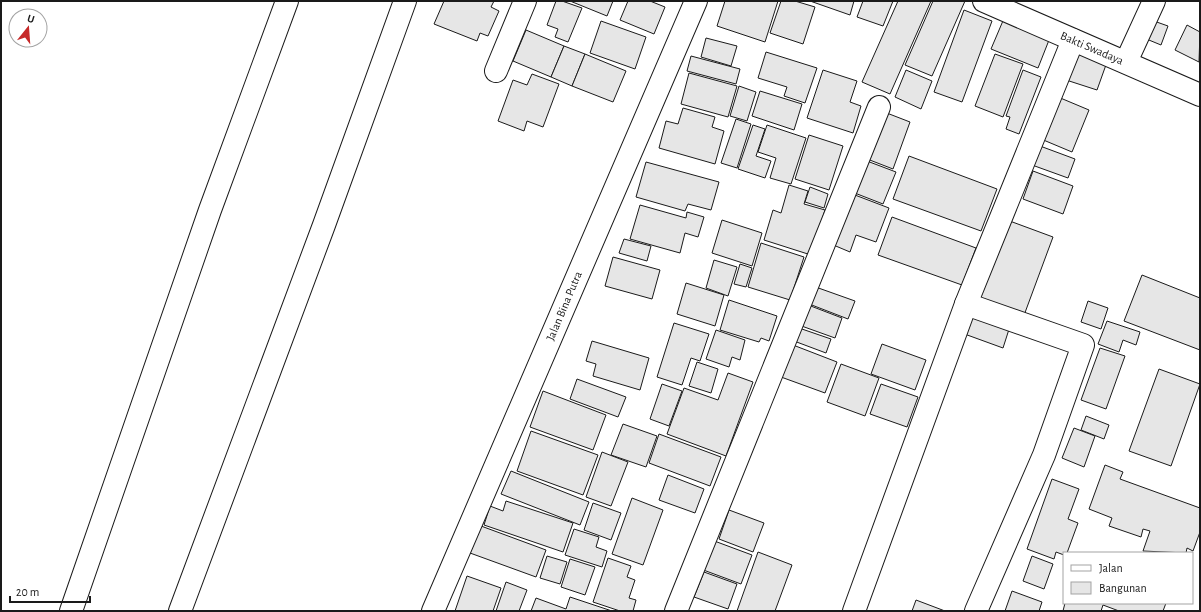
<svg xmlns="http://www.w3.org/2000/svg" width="1201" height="612" font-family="'Alegreya Sans',sans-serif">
<rect width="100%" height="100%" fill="#fff"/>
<g fill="#e6e6e6" stroke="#1a1a1a">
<path d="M444,1H494L491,7L499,11L488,36L480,33L477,41L434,24Z"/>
<path d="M556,1H562L582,8L568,42L555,37L558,29L547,25Z"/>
<path d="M570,1H613L607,16Z"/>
<path d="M628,1H650L665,7L654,34L620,20Z"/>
<path d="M725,1H778L765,42L717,26Z"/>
<path d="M781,1H795L815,7L803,44L770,33Z"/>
<path d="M810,1H854L850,15Z"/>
<path d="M863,1H893L883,26L857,17Z"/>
<path d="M898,1H931L890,94L862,82Z"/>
<path d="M933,1H965L932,76L905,65Z"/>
<path d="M964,10L992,21L962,102L934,92Z"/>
<path d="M1005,16L1051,35L1038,68L991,49Z"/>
<path d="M1151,20L1168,26L1161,45L1144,38Z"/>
<path d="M601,21L646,37L635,69L590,53Z"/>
<path d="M1187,25L1200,32L1199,62L1175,50Z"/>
<path d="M526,30L564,46L551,77L513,61Z"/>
<path d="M706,38L737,46L731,66L701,57Z"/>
<path d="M564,46L585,54L572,86L551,77Z"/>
<path d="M1073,50L1107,62L1097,90L1063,79Z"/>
<path d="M766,52L817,68L805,103L784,96L787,87L758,78Z"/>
<path d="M585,54L626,71L613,102L572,86Z"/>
<path d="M995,54L1023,64L1003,117L975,106Z"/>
<path d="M691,56L740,69L736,84L687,71Z"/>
<path d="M823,70L857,81L850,102L861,106L853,133L807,118Z"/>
<path d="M906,70L932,81L921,109L895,97Z"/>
<path d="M1023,70L1041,77L1019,134L1006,129L1010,117L1006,116Z"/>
<path d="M689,73L737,86L728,117L681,104Z"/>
<path d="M532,74L559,84L543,127L527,121L524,131L498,121L513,80L527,85Z"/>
<path d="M739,86L756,92L747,121L730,116Z"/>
<path d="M760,91L802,104L794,130L752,116Z"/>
<path d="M1058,97L1089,110L1072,152L1041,139Z"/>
<path d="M683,108L715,117L712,127L724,131L715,164L659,148L666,121L678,124Z"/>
<path d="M879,110L910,122L893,169L862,157Z"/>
<path d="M736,119L751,124L737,168L721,163Z"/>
<path d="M753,125L765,129L756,156L771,161L765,178L738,169Z"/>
<path d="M767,125L806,138L791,184L770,178L776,158L758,152Z"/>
<path d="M809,135L843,146L829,190L795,179Z"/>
<path d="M1040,146L1075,159L1068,178L1032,165Z"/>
<path d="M909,156L997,189L981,231L893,199Z"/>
<path d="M859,158L896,172L883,204L847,190Z"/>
<path d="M646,162L719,182L711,210L688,204L685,211L636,197Z"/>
<path d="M1033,171L1073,186L1063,214L1023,199Z"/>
<path d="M789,185L808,191L804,204L825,210L811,255L764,240L773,210L781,213Z"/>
<path d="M810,187L828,194L824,208L805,202Z"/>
<path d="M847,192L889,208L876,242L856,235L850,252L831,244Z"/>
<path d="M640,205L686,218L687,212L704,217L698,237L685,233L680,253L630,239Z"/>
<path d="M892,217L976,248L962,285L878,255Z"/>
<path d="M722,220L762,233L752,266L712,253Z"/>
<path d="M1007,220L1053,237L1023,318L977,302Z"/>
<path d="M624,239L651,246L647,261L619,253Z"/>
<path d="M761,243L804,257L790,300L748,287Z"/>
<path d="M613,257L660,270L652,299L605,286Z"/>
<path d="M714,260L737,267L728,296L706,288Z"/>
<path d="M740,264L752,268L746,287L734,284Z"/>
<path d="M1142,275L1200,298V350L1124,321Z"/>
<path d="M686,283L724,295L715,326L677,314Z"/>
<path d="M810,285L855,301L848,319L804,302Z"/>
<path d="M729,300L777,316L769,341L761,338L759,342L720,330Z"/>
<path d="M1088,301L1108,308L1101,329L1081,322Z"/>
<path d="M803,303L842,318L835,338L796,324Z"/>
<path d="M968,308L1011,323L1003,348L959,332Z"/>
<path d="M1107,321L1140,332L1136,345L1123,340L1119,352L1098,344Z"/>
<path d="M674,323L709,334L700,361L691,358L682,385L657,377Z"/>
<path d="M799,328L831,339L826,353L794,341Z"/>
<path d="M716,330L745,340L740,360L732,357L729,367L706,359Z"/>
<path d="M592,341L649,358L640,390L593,376L596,364L586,361Z"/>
<path d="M882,344L926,360L915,390L871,374Z"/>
<path d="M793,345L837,362L825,393L781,377Z"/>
<path d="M1100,348L1125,356L1106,409L1081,400Z"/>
<path d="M697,362L718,369L711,393L689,386Z"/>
<path d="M841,364L879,378L865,416L827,402Z"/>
<path d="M1159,369L1200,384L1171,466L1129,451Z"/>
<path d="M728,373L753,382L726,456L667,434L684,388L718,400Z"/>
<path d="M577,379L626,397L618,417L570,399Z"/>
<path d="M662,384L682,391L669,426L650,419Z"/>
<path d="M881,384L918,397L907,427L870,414Z"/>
<path d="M543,391L606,415L593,450L530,427Z"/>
<path d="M1086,416L1109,425L1104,439L1081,430Z"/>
<path d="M623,424L657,436L646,467L611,455Z"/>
<path d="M1074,428L1095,436L1084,467L1062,458Z"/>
<path d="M531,431L598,455L583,495L517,471Z"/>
<path d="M659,434L721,457L710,486L649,463Z"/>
<path d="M602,452L628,462L611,506L586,497Z"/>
<path d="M1105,465L1123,472L1120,479L1200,508V532L1193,551L1187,548L1186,553L1143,551L1150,531L1143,529L1141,537L1109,526L1112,518L1089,509Z"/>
<path d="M511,471L589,502L580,525L501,494Z"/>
<path d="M668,475L704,489L695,513L659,500Z"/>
<path d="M1052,479L1079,489L1068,519L1078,523L1067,553H1064V555L1056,552L1054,559L1027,549Z"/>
<path d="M632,498L663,510L643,565L612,554Z"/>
<path d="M506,501L573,523L563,552L484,525L490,506L503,511Z"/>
<path d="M593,503L621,513L611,540L584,530Z"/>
<path d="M729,510L764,523L753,552L719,539Z"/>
<path d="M481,526L546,550L536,577L470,553Z"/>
<path d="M574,529L599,537L596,547L607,551L602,567L565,555Z"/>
<path d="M709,539L752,555L741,584L698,568Z"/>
<path d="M758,552L792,565L775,611H737Z"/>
<path d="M547,556L567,562L560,584L540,578Z"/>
<path d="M1032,556L1053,564L1044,589L1023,581Z"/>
<path d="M608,558L631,566L627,577L635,580L629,598L636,600L633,611H620L593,602Z"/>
<path d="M570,559L595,567L585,595L561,587Z"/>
<path d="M704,572L737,584L728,609L694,597Z"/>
<path d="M467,576L501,588L493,611H455Z"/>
<path d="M506,582L527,590L519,611H496Z"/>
<path d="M1012,591L1042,602L1039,611H1005Z"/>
<path d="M570,597L612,611H531L536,598L566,609Z"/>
<path d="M916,600L945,611H912Z"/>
<path d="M1065,603H1166L1163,611H1119L1103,605L1101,611H1063Z"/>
</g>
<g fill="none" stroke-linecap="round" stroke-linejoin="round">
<g stroke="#1a1a1a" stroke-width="24">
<g id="street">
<path d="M984,1L1200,95"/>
<path d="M1126,62L1154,1"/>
<path d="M496,71L525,1"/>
<path d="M966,304L1083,345L1044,455L976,611"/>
<path d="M676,611L879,107"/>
<path d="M854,611L966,304L1073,40"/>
</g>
</g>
<g stroke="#1a1a1a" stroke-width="24">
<path id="secondary" d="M433,611L696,1"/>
</g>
<g stroke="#1a1a1a" stroke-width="24">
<g id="primary">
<path d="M71,611L210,210L287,1"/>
<path d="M180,611L324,225L405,1"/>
</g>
</g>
<use href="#street" stroke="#fff" stroke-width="22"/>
<use href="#secondary" stroke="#fff" stroke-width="22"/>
<use href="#primary" stroke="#fff" stroke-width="22"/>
</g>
<g text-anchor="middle" stroke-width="3" stroke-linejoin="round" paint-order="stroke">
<g font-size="12" fill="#1a1a1a" stroke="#fff">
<text transform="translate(1092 48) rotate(23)" y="4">Bakti Swadaya</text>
<text transform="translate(564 306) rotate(-67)" y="4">Jalan Bina Putra</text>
</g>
</g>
<rect width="1201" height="612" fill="none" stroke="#1a1a1a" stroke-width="4"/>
<rect x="1063" y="552" width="130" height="52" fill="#ffffff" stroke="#a3a3a3"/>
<rect x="1071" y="565" width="20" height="6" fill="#ffffff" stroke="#a3a3a3"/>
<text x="1099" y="572" font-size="12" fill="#1a1a1a">Jalan</text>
<rect x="1071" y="582" width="20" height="12" fill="#e6e6e6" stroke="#a3a3a3"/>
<text x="1099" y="592" font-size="12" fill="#1a1a1a">Bangunan</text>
<g transform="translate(28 28) rotate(17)"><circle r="19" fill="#ffffff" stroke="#a3a3a3"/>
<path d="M0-3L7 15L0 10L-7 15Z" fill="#c62828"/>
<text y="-6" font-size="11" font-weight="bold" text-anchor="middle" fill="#1a1a1a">U</text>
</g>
<path d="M10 596v6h80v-6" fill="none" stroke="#1a1a1a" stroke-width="2"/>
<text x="16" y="596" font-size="12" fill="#1a1a1a" stroke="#ffffff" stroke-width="3" paint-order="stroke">20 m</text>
</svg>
